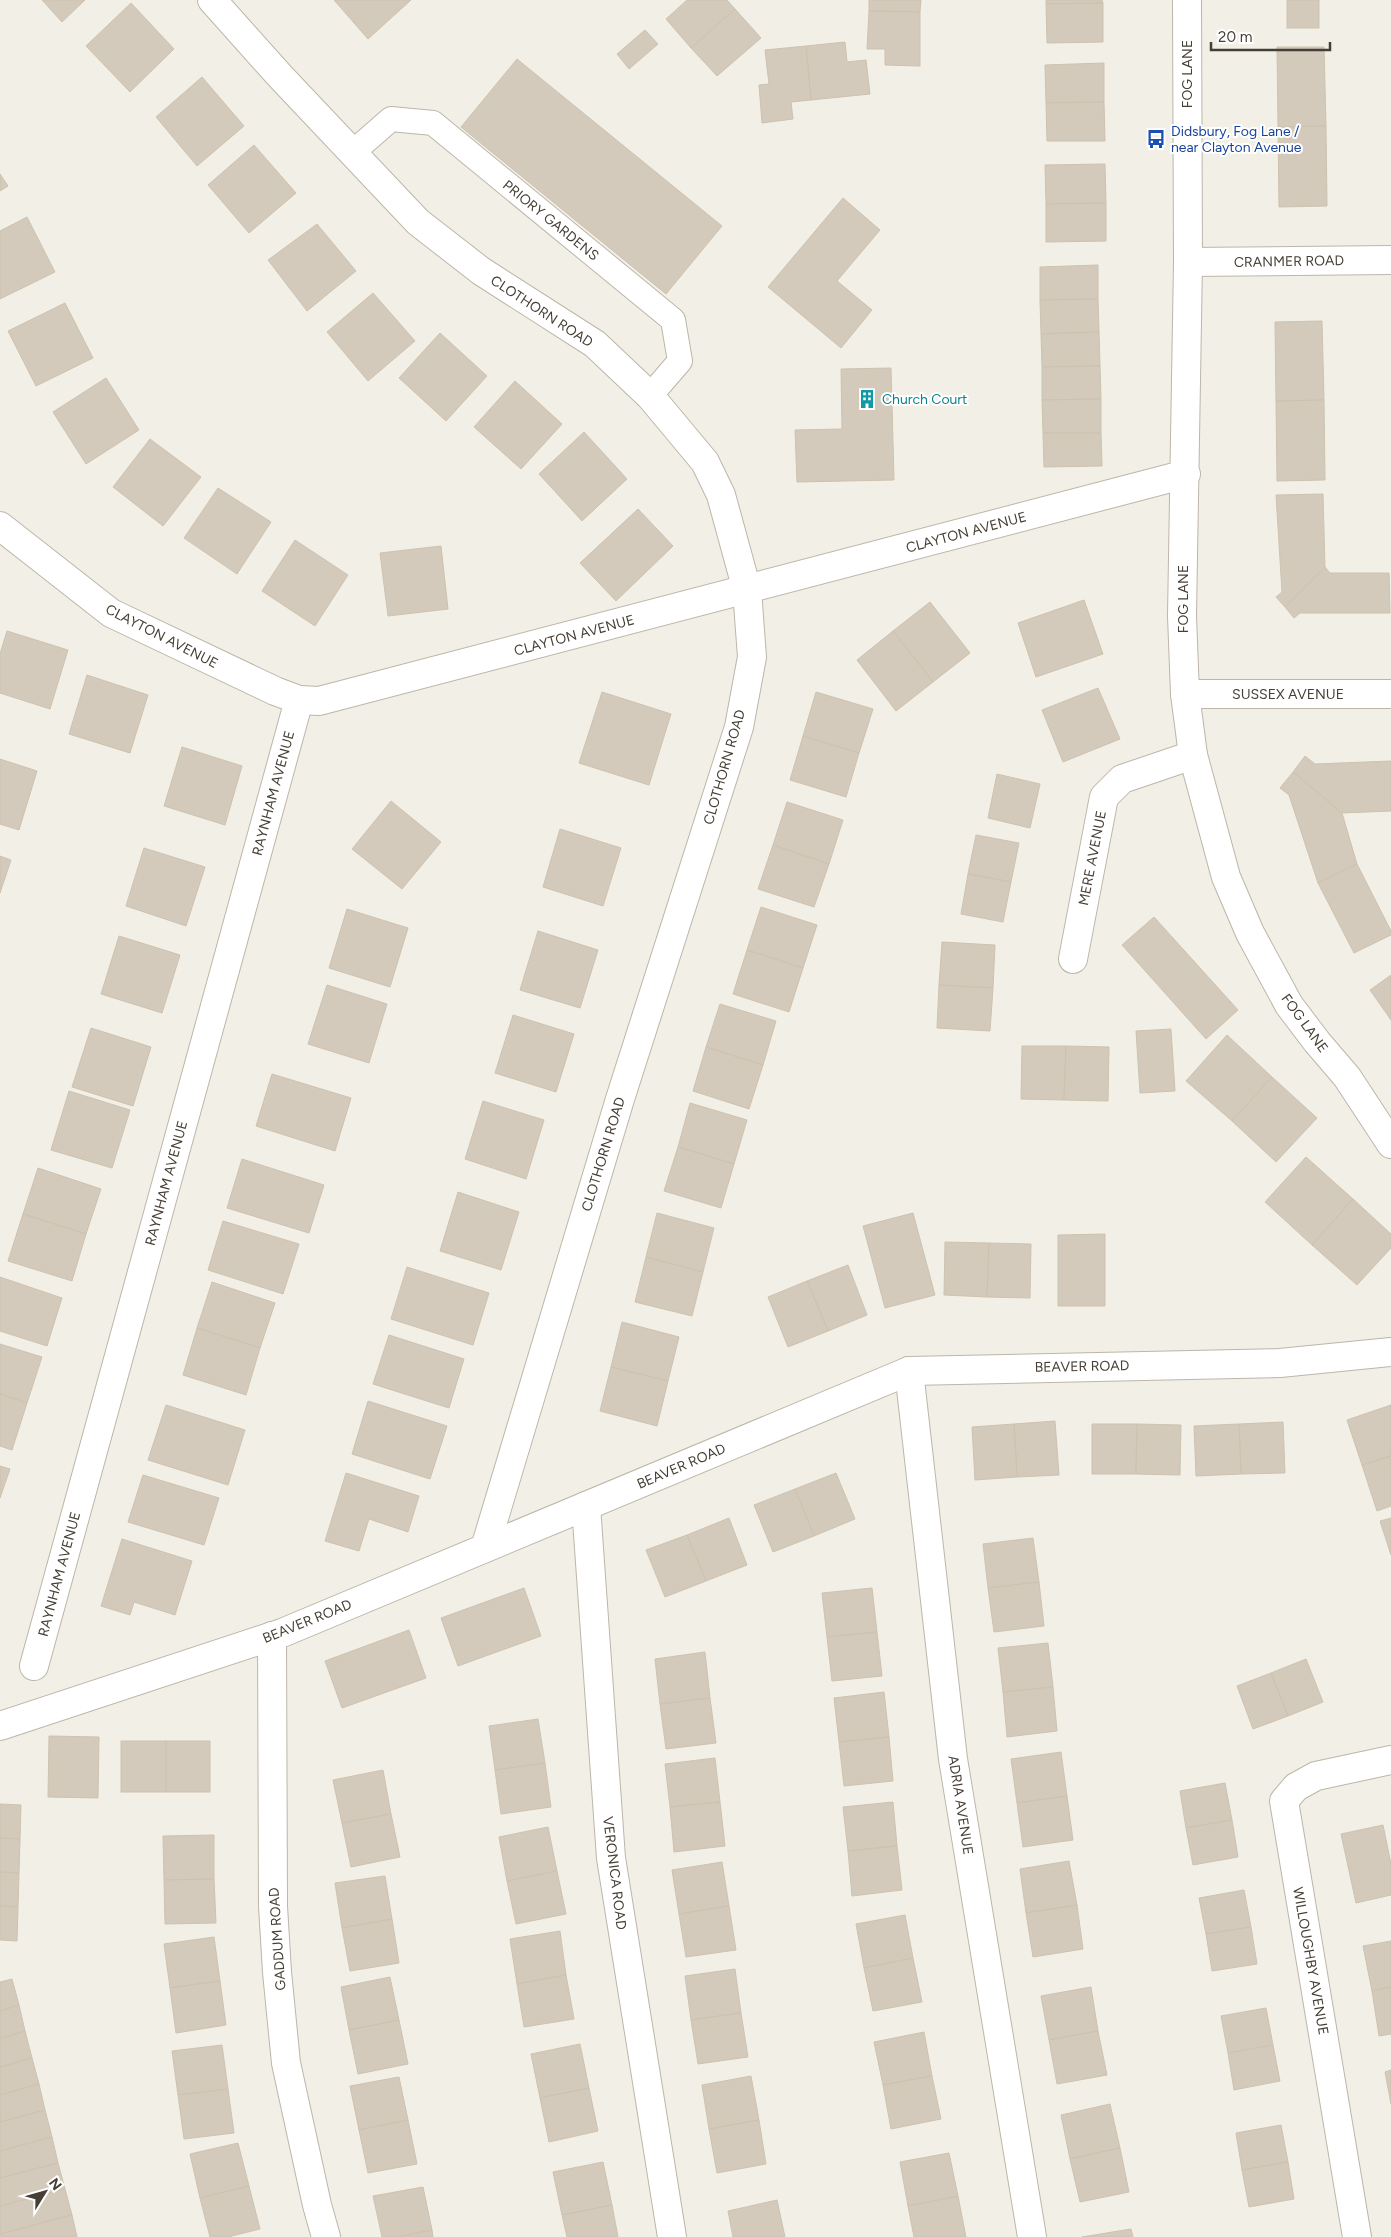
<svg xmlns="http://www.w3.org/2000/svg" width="1391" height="2237" font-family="Figtree,sans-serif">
<rect width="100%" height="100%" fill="#f2efe6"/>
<g fill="#d3cabc" stroke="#cec2af">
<path d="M42,0H85L62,22Z"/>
<path d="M334,0H411L368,39Z"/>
<path d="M687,0H727L735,9L691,48L666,19Z"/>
<path d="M869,0H921L920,12L869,11Z"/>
<path d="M1046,0H1102L1103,3L1046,4Z"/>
<rect x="1287" y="0" width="32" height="28"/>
<path d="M131,3L174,49L130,92L86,46Z"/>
<path d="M1103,3V42L1047,43L1046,4Z"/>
<path d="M735,9L761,38L717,76L691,48Z"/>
<path d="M869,11L920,12V66L885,65V49H867Z"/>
<path d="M645,30L658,44L629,69L617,54Z"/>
<path d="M845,42L847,62L866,60L870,94L811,100L806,46Z"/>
<path d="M806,46L811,100L791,102L793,119L762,123L759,85L769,84L765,50Z"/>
<path d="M1277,47H1324L1326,126L1278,127Z"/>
<path d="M517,59L722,226L666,294L461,127Z"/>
<path d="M1104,63V102L1046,103L1045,65Z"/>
<path d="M202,77L244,126L197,166L156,117Z"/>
<path d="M1104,102L1105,141H1047L1046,103Z"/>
<path d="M1326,126L1327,206L1279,207L1278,127Z"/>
<path d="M254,145L296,193L249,233L208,185Z"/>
<path d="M1105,164L1106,203L1046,204L1045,165Z"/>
<path d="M0,174L8,186L0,191Z"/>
<path d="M843,198L880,230L837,281L872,310L841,348L768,287Z"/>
<path d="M1106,203V241L1046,242V204Z"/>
<path d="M27,217L55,272L0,299V231Z"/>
<path d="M317,224L356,271L307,311L268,260Z"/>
<path d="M1098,265V299L1040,300V267Z"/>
<path d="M373,293L415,341L368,381L327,332Z"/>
<path d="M1098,299L1099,332L1041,334L1040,300Z"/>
<path d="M65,303L93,358L36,386L8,331Z"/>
<path d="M1322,321L1324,400L1276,401L1275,322Z"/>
<path d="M1099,332L1100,366L1042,367L1041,334Z"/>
<path d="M440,333L487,376L446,421L399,378Z"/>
<path d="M1100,366L1101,399L1042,400V367Z"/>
<path d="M891,368L894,480L797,482L795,430L842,429L841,369Z"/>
<path d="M106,378L139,430L86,464L53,412Z"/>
<path d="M515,381L562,424L521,469L474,427Z"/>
<path d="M1101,399V433H1043L1042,400Z"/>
<path d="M1324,400L1325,480L1277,481L1276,401Z"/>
<path d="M584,432L627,479L582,521L539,474Z"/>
<path d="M1043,433H1101L1102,466L1044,467Z"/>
<path d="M150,439L201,477L163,526L113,487Z"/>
<path d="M218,488L271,522L237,574L184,538Z"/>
<path d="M1323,494L1325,567L1285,607L1276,597L1282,592L1276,495Z"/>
<path d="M638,509L673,546L616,601L580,563Z"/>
<path d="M295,540L348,575L315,626L262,591Z"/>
<path d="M441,546L448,609L388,616L380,553Z"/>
<path d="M1325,567L1330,573H1389L1390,613H1300L1294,618L1285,607Z"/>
<path d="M1084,600L1103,654L1036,677L1018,623Z"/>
<path d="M930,602L970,653L933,682L893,631Z"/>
<path d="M7,631L68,650L50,709L0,693V654Z"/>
<path d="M893,631L933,682L896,711L857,660Z"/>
<path d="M87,675L148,695L130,753L69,734Z"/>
<path d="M1098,688L1120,739L1063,762L1042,710Z"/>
<path d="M602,692L671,714L649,785L579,763Z"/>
<path d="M816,692L873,709L859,753L803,736Z"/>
<path d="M803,736L859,753L846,797L790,780Z"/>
<path d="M182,747L242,766L225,825L164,806Z"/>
<path d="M1305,756L1315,764L1391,761V811L1342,813L1293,772Z"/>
<path d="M0,759L37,771L19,830L0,824Z"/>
<path d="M1293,772L1342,813L1357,864L1318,883L1289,795L1280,788Z"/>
<path d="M997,774L1040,784L1030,828L988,818Z"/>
<path d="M391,801L441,842L402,889L352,849Z"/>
<path d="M787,802L843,820L829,864L773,845Z"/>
<path d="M560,829L621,848L603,906L543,887Z"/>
<path d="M976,835L1019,843L1011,882L968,874Z"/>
<path d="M773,845L829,864L814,907L758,889Z"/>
<path d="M144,848L205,867L186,926L126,906Z"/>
<path d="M0,856L11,860L0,893Z"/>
<path d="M1357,864L1391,931V935L1354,953L1318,883Z"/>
<path d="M968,874L1011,882L1003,922L961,914Z"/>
<path d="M761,907L817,925L803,968L747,950Z"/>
<path d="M347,909L408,928L390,987L329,968Z"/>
<path d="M1154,917L1238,1010L1206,1039L1122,945Z"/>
<path d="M538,931L598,950L580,1008L520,990Z"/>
<path d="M119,936L180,955L162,1013L101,994Z"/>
<path d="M942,942L995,945L993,988L939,985Z"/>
<path d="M747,950L803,968L789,1012L733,994Z"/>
<path d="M1391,975V1020L1370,990Z"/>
<path d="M327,985L387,1004L369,1063L308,1044Z"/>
<path d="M939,985L993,988L990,1031L937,1028Z"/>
<path d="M720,1004L776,1021L763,1065L706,1047Z"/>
<path d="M513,1015L574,1034L556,1092L495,1073Z"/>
<path d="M91,1028L151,1047L133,1106L72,1087Z"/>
<path d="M1171,1029L1175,1091L1140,1093L1136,1031Z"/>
<path d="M1227,1035L1272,1077L1232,1121L1186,1081Z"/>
<path d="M1022,1046H1066L1064,1100L1021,1099Z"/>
<path d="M1066,1046L1109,1047L1108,1101L1064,1100Z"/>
<path d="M706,1047L763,1065L749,1109L693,1091Z"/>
<path d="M272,1074L351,1098L335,1151L256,1126Z"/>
<path d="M1272,1077L1317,1118L1276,1162L1232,1121Z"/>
<path d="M69,1091L130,1110L112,1168L51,1150Z"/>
<path d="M483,1101L544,1120L526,1179L465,1159Z"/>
<path d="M690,1103L747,1120L734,1164L678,1147Z"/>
<path d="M678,1147L734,1164L721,1208L664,1191Z"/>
<path d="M1306,1157L1353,1199L1312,1245L1265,1202Z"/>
<path d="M242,1159L324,1185L309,1233L227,1208Z"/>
<path d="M38,1168L101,1189L86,1234L23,1214Z"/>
<path d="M458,1192L519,1212L501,1270L440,1251Z"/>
<path d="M1353,1199L1391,1234V1248L1357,1285L1312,1245Z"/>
<path d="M657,1213L714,1228L703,1272L646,1257Z"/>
<path d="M913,1213L935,1295L885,1308L863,1226Z"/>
<path d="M23,1214L86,1234L72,1281L8,1261Z"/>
<path d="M223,1221L299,1244L283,1294L208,1270Z"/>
<path d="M1105,1234V1306H1058V1235Z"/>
<path d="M945,1242L989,1243L987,1297L944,1295Z"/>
<path d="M989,1243L1031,1244L1030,1298L987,1297Z"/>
<path d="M646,1257L703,1272L692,1316L635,1302Z"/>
<path d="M848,1265L867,1315L828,1331L807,1281Z"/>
<path d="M407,1267L489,1293L473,1345L391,1319Z"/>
<path d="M0,1277L62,1298L47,1346L0,1331Z"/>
<path d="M807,1281L828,1331L788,1347L768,1297Z"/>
<path d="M212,1282L275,1303L260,1348L197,1328Z"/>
<path d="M622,1322L679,1337L668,1381L611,1367Z"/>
<path d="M197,1328L260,1348L246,1395L183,1375Z"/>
<path d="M389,1335L464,1359L449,1408L373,1384Z"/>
<path d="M0,1344L42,1357L27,1403L0,1394Z"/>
<path d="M611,1367L668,1381L657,1426L600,1411Z"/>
<path d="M0,1394L27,1403L12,1450L0,1446Z"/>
<path d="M368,1401L447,1426L430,1479L352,1454Z"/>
<path d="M166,1405L245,1430L228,1485L148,1460Z"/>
<path d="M1391,1405V1456L1362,1465L1347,1420Z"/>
<path d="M1055,1421L1059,1475L1017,1477L1014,1424Z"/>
<path d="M1283,1422L1285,1473L1241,1474L1239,1424Z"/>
<path d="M1014,1424L1017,1477L975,1480L972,1427Z"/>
<path d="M1092,1424H1137L1136,1474H1092Z"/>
<path d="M1137,1424L1181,1425L1180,1475L1136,1474Z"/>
<path d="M1239,1424L1241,1474L1196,1476L1194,1426Z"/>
<path d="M1391,1456V1506L1377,1511L1362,1465Z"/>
<path d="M0,1466L10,1469L0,1498Z"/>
<path d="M346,1473L419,1496L408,1532L369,1519L359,1551L325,1541Z"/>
<path d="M836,1473L855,1519L814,1536L795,1489Z"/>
<path d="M143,1475L219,1498L204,1545L128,1522Z"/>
<path d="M795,1489L814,1536L773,1552L754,1505Z"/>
<path d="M729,1518L747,1565L706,1581L687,1535Z"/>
<path d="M1391,1518V1555L1380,1521Z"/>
<path d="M687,1535L706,1581L665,1597L646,1550Z"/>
<path d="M1033,1538L1039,1582L988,1588L983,1544Z"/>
<path d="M122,1539L192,1561L175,1615L134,1602L130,1615L101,1606Z"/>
<path d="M1039,1582L1044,1626L994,1632L988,1588Z"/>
<path d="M524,1588L541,1636L458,1666L441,1618Z"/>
<path d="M872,1588L877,1632L827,1637L822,1593Z"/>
<path d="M409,1630L426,1678L342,1708L325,1661Z"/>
<path d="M877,1632L882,1676L832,1681L827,1637Z"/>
<path d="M1048,1643L1053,1687L1003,1692L998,1648Z"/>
<path d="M705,1652L710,1698L660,1704L655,1659Z"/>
<path d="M1306,1659L1323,1702L1288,1716L1271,1673Z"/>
<path d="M1271,1673L1288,1716L1253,1729L1237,1686Z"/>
<path d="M1053,1687L1057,1731L1007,1737L1003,1692Z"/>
<path d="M884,1692L889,1737L839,1742L834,1698Z"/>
<path d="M710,1698L716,1743L666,1749L660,1704Z"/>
<path d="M538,1719L545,1763L495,1770L489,1726Z"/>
<path d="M49,1736L99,1737L98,1798L48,1797Z"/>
<path d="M889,1737L893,1781L844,1786L839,1742Z"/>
<rect x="121" y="1741" width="45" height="51"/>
<rect x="166" y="1741" width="44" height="51"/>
<path d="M1061,1752L1067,1796L1017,1803L1011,1759Z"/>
<path d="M715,1758L720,1802L670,1807L665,1764Z"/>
<path d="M545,1763L551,1807L501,1814L495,1770Z"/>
<path d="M383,1770L391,1814L342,1823L333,1780Z"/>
<path d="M1225,1783L1232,1820L1186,1828L1180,1791Z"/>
<path d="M1067,1796L1073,1840L1023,1847L1017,1803Z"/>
<path d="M720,1802L725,1846L674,1852L670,1807Z"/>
<path d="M893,1802L897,1846L848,1851L843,1807Z"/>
<path d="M0,1804L21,1805L20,1839L0,1838Z"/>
<path d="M391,1814L400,1857L351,1867L342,1823Z"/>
<path d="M1232,1820L1238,1857L1193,1865L1186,1828Z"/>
<path d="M1383,1825L1391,1864V1895L1356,1903L1341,1834Z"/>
<path d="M548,1827L557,1871L507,1881L499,1837Z"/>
<path d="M214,1835V1879L164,1880L163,1836Z"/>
<path d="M0,1838L20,1839L19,1873L0,1872Z"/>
<path d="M897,1846L902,1890L852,1896L848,1851Z"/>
<path d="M1069,1861L1077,1905L1026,1913L1020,1869Z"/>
<path d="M722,1862L729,1906L679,1914L672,1870Z"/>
<path d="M557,1871L566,1914L516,1924L507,1881Z"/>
<path d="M0,1872L19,1873L18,1907L0,1906Z"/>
<path d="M385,1876L392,1919L342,1928L335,1883Z"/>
<path d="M214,1879L216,1923L165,1924L164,1880Z"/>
<path d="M1244,1890L1251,1927L1206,1934L1199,1898Z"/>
<path d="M1077,1905L1083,1949L1033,1957L1026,1913Z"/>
<path d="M0,1906L18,1907L17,1941L0,1940Z"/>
<path d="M729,1906L736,1950L686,1957L679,1914Z"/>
<path d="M905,1915L913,1958L864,1968L856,1924Z"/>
<path d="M392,1919L399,1963L350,1971L342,1928Z"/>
<path d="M1251,1927L1257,1964L1212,1971L1206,1934Z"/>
<path d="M560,1931L566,1975L517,1984L510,1939Z"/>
<path d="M214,1937L220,1981L170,1988L164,1944Z"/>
<path d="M1391,1941V1987L1372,1991L1363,1946Z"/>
<path d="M913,1958L922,2002L873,2011L864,1968Z"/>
<path d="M735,1969L741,2013L691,2020L685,1976Z"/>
<path d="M566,1975L574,2019L524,2027L517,1984Z"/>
<path d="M390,1977L399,2020L349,2030L341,1987Z"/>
<path d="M12,1979L19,2005L0,2011V1982Z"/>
<path d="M220,1981L226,2025L176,2033L170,1988Z"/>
<path d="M1091,1987L1098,2031L1049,2040L1041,1996Z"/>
<path d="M1391,1987V2034L1379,2036L1372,1991Z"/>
<path d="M19,2005L25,2031L0,2039V2011Z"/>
<path d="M1266,2008L1273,2045L1228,2053L1221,2016Z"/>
<path d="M741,2013L748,2057L698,2064L691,2020Z"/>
<path d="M399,2020L408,2064L358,2074L349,2030Z"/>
<path d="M25,2031L32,2058L0,2067V2039Z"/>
<path d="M1098,2031L1107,2075L1057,2084L1049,2040Z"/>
<path d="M924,2032L932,2076L883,2085L874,2042Z"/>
<path d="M580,2044L589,2088L540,2098L531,2054Z"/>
<path d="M222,2045L228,2089L178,2095L172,2051Z"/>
<path d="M1273,2045L1280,2081L1234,2090L1228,2053Z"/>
<path d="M32,2058L39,2084L0,2095V2067Z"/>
<path d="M1391,2070V2104L1385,2072Z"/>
<path d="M751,2076L759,2120L709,2129L702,2085Z"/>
<path d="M932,2076L941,2119L891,2129L883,2085Z"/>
<path d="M399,2077L408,2120L359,2130L350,2086Z"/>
<path d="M39,2084L45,2110L0,2122V2095Z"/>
<path d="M589,2088L598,2131L549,2142L540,2098Z"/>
<path d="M228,2089L234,2133L184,2139L178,2095Z"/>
<path d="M1110,2104L1120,2148L1070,2159L1061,2115Z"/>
<path d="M45,2110L52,2137L0,2151V2122Z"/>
<path d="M408,2120L417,2164L368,2173L359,2130Z"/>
<path d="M759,2120L766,2164L717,2173L709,2129Z"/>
<path d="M1281,2125L1288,2162L1242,2170L1236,2133Z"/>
<path d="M52,2137L58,2163L0,2178V2151Z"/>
<path d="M238,2143L249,2186L200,2198L190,2154Z"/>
<path d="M1120,2148L1129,2192L1080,2202L1070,2159Z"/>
<path d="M949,2153L958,2196L908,2206L900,2162Z"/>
<path d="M603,2162L612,2205L562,2215L553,2172Z"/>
<path d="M1288,2162L1294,2199L1249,2207L1242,2170Z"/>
<path d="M58,2163L65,2189L0,2206V2178Z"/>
<path d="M249,2186L260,2229L228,2237H210L200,2198Z"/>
<path d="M423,2187L432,2230L397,2237H382L373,2196Z"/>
<path d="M65,2189L72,2215L0,2234V2206Z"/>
<path d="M958,2196L966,2237H914L908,2206Z"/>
<path d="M777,2200L785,2237H733L728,2211Z"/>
<path d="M612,2205L618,2237H567L562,2215Z"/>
<path d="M72,2215L77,2237H0V2234Z"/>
<path d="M1131,2229L1133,2237H1082Z"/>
<path d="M432,2230L433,2237H397Z"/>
</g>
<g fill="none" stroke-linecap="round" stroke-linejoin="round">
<g stroke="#bdb6a9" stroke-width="26">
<path id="service" d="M352,153L391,119L433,123L673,320L680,361L650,396"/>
</g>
<g stroke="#bdb6a9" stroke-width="30">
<g id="minor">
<path d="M212,0L280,76L418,222L481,271L595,344L650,396L705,462L721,495L747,590L752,657L739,727L620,1099L485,1548"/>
<path d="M1187,0L1188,262L1182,616L1185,694L1193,755L1226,877L1250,933L1289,1005L1317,1042L1347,1077L1391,1144"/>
<path d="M1188,262L1391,260"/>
<path d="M0,526L111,613L275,691L299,700L319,701L1186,474"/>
<path d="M1185,694H1391"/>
<path d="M1073,959L1104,797L1122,779L1193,755"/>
<path d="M909,1371L953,1759L1032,2237"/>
<path d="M586,1506L611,1858L672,2237"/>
<path d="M272,1636L273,1906L277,1972L286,2063L317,2205L326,2237"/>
<path d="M34,1666L299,700"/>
<path d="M0,1726L282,1633L909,1371L1280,1363L1391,1352"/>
<path d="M1357,2237L1284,1801L1296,1787L1316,1776L1391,1760"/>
</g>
</g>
<use href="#service" stroke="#fff" stroke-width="24"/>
<use href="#minor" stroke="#fff" stroke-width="28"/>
</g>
<defs>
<g id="bus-bare" transform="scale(1.5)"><path d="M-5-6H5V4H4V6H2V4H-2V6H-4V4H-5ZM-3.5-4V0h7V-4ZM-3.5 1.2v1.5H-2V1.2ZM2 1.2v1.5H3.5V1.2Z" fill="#1a4fb4" stroke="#fff" stroke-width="2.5" paint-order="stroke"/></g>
<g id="building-bare" transform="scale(1.5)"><path d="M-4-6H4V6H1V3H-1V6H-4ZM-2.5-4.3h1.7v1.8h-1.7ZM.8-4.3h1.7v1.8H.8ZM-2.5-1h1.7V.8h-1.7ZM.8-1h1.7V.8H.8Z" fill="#0f9aa8" stroke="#fff" stroke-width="2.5" paint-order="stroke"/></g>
</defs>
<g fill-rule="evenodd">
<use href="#bus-bare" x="1156" y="139"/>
<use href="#building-bare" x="867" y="399"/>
</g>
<g text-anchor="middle" stroke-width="4" stroke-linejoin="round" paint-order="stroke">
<g font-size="14" fill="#453f35" stroke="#fff">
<text transform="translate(1187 74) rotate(-90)" y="5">FOG LANE</text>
<text transform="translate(551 220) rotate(39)" y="5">PRIORY GARDENS</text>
<text transform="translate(1289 261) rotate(-1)" y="5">CRANMER ROAD</text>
<text transform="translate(542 311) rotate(33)" y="5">CLOTHORN ROAD</text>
<text transform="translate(966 532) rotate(-15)" y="5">CLAYTON AVENUE</text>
<text transform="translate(1183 599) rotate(-90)" y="5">FOG LANE</text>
<text transform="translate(574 635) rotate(-15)" y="5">CLAYTON AVENUE</text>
<text transform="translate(162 636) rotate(27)" y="5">CLAYTON AVENUE</text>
<text x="1288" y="699">SUSSEX AVENUE</text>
<text transform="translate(724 767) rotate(-74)" y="5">CLOTHORN ROAD</text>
<text transform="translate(273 793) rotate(-75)" y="5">RAYNHAM AVENUE</text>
<text transform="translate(1092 858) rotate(-79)" y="5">MERE AVENUE</text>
<text transform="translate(1305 1023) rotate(54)" y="5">FOG LANE</text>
<text transform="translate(603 1154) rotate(-73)" y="5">CLOTHORN ROAD</text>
<text transform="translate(166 1183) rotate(-75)" y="5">RAYNHAM AVENUE</text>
<text transform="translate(1082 1366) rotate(-1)" y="5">BEAVER ROAD</text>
<text transform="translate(681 1466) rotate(-23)" y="5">BEAVER ROAD</text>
<text transform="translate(59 1574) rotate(-75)" y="5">RAYNHAM AVENUE</text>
<text transform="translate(307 1621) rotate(-22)" y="5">BEAVER ROAD</text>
<text transform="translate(961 1805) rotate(81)" y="5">ADRIA AVENUE</text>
<text transform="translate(615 1873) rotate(83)" y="5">VERONICA ROAD</text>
<text transform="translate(277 1939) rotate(-94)" y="5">GADDUM ROAD</text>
<text transform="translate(1311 1961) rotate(80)" y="5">WILLOUGHBY AVENUE</text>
</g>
<g font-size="14" fill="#164399" stroke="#fff" text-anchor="start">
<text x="1171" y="136">Didsbury, Fog Lane /<tspan x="1171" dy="16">near Clayton Avenue</tspan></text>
</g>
<g font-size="14" fill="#0d838f" stroke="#fff" text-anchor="start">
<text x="882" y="404">Church Court</text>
</g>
</g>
<g transform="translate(45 2192) rotate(53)" stroke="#ffffff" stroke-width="4" paint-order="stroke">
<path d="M0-4L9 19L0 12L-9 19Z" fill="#453f35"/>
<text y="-8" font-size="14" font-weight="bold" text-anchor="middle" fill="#453f35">N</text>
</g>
<path d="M1211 42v8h119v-8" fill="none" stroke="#453f35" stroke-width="2.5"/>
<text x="1218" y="42" font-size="15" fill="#453f35" stroke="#ffffff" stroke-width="4" paint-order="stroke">20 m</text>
</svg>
